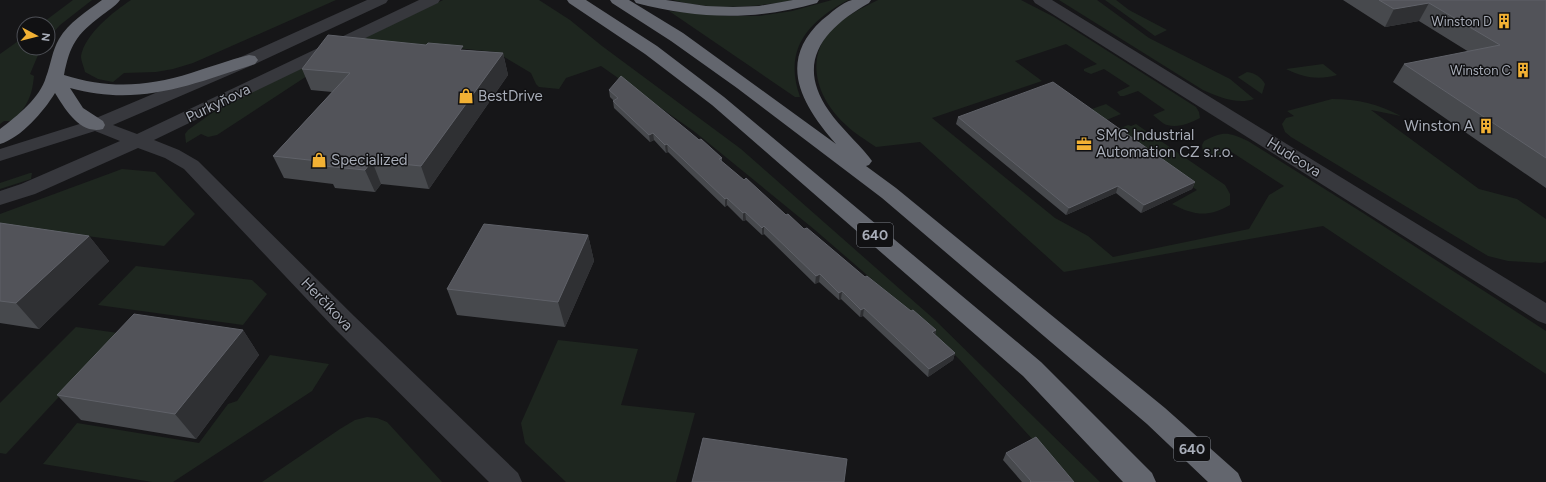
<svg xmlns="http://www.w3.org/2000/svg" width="1546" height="482" font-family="Figtree,sans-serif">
<rect width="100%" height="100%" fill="#161618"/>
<g fill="#1e261f">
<path d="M73,0H92L60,25L48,38V24H41Z"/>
<path d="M131,0H336L193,63L173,69L156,72L124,73L113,82L98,79L85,72C84,67 81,61 81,56C85,34 113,12 131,0Z"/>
<path d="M443,0H539L570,20L602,46L741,149L935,320L1100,482H1066L1034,441L959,359L926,326L815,230L695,132L601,66L566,78L559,89L539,87L536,84L531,73L496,52L376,40L336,57L217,135L208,137L201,134L186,143L185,134L188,130L212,113L258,89Z"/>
<path d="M673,0H796C755,7 714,11 673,0Z"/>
<path d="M832,0H848C808,22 783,49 800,97H795L669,11L728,16H759L792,11Z"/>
<path d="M878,0H1021L1054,17L1196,107L1199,112L1200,118C1190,123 1179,128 1167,125C1163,124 1157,118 1153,115L1165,110L1138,91L1124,96H1120L1117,92L1130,86L1104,69L1091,74L1084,71V69L1097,64L1066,44L1015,61L1042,81L932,118L1055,218L1088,236L1113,257L1249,229L1269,195L1284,186L1230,151L1213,158L1203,152L1202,145L1204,141C1224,131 1227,132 1248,141L1363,213L1546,331V374L1323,226L1064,272L920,142L876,147C866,140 855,134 846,125C819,101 803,61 831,30C843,17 862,8 878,0Z"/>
<path d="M1059,0H1097L1149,38L1230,79L1254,99C1237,105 1219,97 1203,90Z"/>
<path d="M1105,0H1116L1129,10L1167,30L1155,36Z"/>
<path d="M24,37V48H41L30,74L34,76C32,97 27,106 13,121H4L0,124V54Z"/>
<path d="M1323,64L1337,75C1319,80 1304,78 1286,69Z"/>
<path d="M1247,72C1255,73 1261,77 1265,84L1262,94L1239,78L1238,77Z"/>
<path d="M1332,99C1359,99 1377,104 1401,116L1371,110L1479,189L1517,199L1546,219V261L1542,263L1508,261L1488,256L1291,137L1285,132L1282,124L1286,118L1294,116L1287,111Z"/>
<path d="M1106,104L1121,114L1104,121L1089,110Z"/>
<path d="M1136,124L1225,185L1230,194V205C1208,218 1193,215 1172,204L1197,190L1111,132L1128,125L1131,126Z"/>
<path d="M122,169L155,172L195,214L164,246L9,226L0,233V214Z"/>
<path d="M30,173H32L31,179L0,189V183Z"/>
<path d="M136,266L252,280L267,294L243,325L98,305Z"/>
<path d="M76,327L118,333L6,454L0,453V403Z"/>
<path d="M558,340L638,349L621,405L695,413L676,482H566L525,443L521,423Z"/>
<path d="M270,355L329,364L312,391L173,482H152L43,464L77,423L199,443L228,404L237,401Z"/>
<path d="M367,417L377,418L387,422L442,482H262L340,429L355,420Z"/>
</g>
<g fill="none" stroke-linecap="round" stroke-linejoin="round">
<g fill="#37383d" fill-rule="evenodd">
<path d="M367,0H388L386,3L255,64L113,125L137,134L419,0H440L438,3L154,140L179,150L198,161L354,316L518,473L522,482H489L336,330L184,169L165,158L138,148L35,194L0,205V191L21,184L120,141L95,131L0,161V149L89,121L243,56Z"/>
<path d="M1033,0H1052L1546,303V324L1538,321L1035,3Z"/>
</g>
<g fill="#63666e" fill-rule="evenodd">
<path d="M102,0H120C115,7 107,11 101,16C76,35 70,45 64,75C109,89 146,87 191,73C210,67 229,60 249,55L255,56L258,60L255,64C190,85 139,107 70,88L83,108L103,121L105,125L103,129C80,135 65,109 55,93C44,111 21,138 0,144V129C17,116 40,98 46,77C51,64 52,51 59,39C68,23 87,11 102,0Z"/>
<path d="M567,0H586L657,46L724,97L1041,362L1152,473L1156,482H1123L1023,376L712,105L645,54L569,3Z"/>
<path d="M610,0H629L683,33L836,144C802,105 776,62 822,20C830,14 842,2 852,0C858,0 865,0 871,0L869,3C825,28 794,61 829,111C840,127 856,141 869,157L872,161L869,165L866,166L896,188L1165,408L1238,473L1242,482H1208L1147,424L882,198L737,88L671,41L612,3Z"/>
<path d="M634,0H666L706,6L733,7L759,6L793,0H819L817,3C754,21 699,19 636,3Z"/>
</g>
</g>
<g fill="#47494d">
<path d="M1343,0H1546V188L1393,82L1404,64L1469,52L1419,21L1385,27Z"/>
<path d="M464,50L503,53L508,75L429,189L381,184L375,192L335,188L333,184L284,178L273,156L332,92L311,90L302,69Z"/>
<path d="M609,90L692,134L722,158V162L786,215L865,277L936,330L935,335L955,353L953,360L928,377L863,316L860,317L841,299L839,300L819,282L815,284L764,234L762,235L746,220L743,221L727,205L725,207L668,152L666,153L654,140L650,142L614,108L613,101H614L610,97Z"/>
<path d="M958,117L1195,182L1192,189L1141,213L1116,193L1066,215L956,124Z"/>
<path d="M0,223L89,236L109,261L39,329L0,323Z"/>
<path d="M588,235L594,261L565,327L457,315L447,289Z"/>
<path d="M243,330L259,355L196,439L81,420L57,395Z"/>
<path d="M1006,453L1074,482H1022L1003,460Z"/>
</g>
<g fill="#2f3033">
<path d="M1429,3L1419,21L1385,27L1394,9Z"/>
<path d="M503,53L508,75L429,189L421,166Z"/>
<path d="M653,133L654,140L650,142L649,135Z"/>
<path d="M667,144L668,152L666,153L665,145Z"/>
<path d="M372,161L381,184L375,192L365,170Z"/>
<path d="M1195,182L1192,189L1141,213L1144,205Z"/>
<path d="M1118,186L1116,193L1066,215L1069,208Z"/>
<path d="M727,198V205L725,207V199Z"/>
<path d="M745,212L746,220L743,221V213Z"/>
<path d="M764,226V234L762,235V228Z"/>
<path d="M588,235L594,261L565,327L558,302Z"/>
<path d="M89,236L109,261L39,329L16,303Z"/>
<path d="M820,274L819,282L815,284L816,276Z"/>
<path d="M842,291L841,299L839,300V293Z"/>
<path d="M864,308L863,316L860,317L861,310Z"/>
<path d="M243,330L259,355L196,439L175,414Z"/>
<path d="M936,330L935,337L932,332Z"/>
<path d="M955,353L953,360L928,377L929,369Z"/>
</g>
<g fill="#525359" stroke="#5f6168">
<path d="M1379,0H1546V158L1404,64L1500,45L1429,3L1394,9Z"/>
<path d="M328,35L426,45L428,43L463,46L460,50L503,53L421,166L372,161L365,170L324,166L327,162L273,156L350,73L302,69Z"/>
<path d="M621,76L692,134L699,140L701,139L722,158L719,159L744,180L746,178L786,215L788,214L804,229L807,228L865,277L867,276L911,311L913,310L936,330L932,332L955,353L929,369L864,308L861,310L842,291L839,293L820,274L816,276L764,226L762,228L745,212L743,213L727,198L725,199L667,144L665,145L653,133L649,135L613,101L618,98L609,90Z"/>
<path d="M1053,82L1195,182L1144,205L1118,186L1069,208L958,117Z"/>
<path d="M0,223L89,236L16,303L0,301Z"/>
<path d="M484,224L588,235L558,302L447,289Z"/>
<path d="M134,314L243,330L175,414L57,395Z"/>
<path d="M1036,437L1074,482H1030L1031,481L1006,453Z"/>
<path d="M703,438L847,459L844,482H692Z"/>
</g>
<defs>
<g id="building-bare" transform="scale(1.2)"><path d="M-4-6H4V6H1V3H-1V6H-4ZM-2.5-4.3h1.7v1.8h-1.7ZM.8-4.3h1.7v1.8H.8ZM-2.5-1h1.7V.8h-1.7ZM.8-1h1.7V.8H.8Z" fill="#f2b134" stroke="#111113" stroke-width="2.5" paint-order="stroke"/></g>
<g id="shop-bare" transform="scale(1.2)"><path d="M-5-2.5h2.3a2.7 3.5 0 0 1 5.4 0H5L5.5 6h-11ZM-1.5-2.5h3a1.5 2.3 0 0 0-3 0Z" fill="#f2b134" stroke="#111113" stroke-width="2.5" paint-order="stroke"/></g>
<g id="office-bare" transform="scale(1.2)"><path d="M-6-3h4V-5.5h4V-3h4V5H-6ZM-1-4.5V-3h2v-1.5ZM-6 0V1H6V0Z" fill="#f2b134" stroke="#111113" stroke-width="2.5" paint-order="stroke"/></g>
</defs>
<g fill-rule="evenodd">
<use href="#building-bare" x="1504" y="21"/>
<use href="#building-bare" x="1523" y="70"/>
<use href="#shop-bare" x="466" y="96"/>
<use href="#building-bare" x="1486" y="126"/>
<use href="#office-bare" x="1084" y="144"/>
<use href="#shop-bare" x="319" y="160"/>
</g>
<g text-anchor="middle" stroke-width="3" stroke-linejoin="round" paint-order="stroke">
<g font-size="13" fill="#a8adb8" stroke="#111113" text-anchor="end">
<text x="1492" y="26">Winston D</text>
<text x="1511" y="75">Winston C</text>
</g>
<g fill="#111113" stroke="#7b7e86" stroke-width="1">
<rect x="857" y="223" width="36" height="24" rx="3"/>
<rect x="1174" y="437" width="36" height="24" rx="3"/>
</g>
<g font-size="14" font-weight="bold" fill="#a8adb8">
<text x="875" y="240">640</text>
<text x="1192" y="454">640</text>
</g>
<g font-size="15" fill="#a8adb8" stroke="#111113" text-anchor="start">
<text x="478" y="101">BestDrive</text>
<text x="1474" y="131" text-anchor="end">Winston A</text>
<text x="1096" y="140">SMC Industrial<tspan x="1096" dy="17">Automation CZ s.r.o.</tspan></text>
<text x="331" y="165">Specialized</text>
</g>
<g font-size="15" fill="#a8adb8" stroke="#111113">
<text transform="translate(218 103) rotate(-26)" y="5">Purkyňova</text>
<text transform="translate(1294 157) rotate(32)" y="5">Hudcova</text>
<text transform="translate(327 304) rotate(46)" y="5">Herčíkova</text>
</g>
</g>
<g transform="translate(36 36) rotate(97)"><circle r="19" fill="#111113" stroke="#4d4f55"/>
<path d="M0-3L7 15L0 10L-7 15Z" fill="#f2b134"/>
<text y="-6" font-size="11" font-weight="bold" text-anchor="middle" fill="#a8adb8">N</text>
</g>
</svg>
